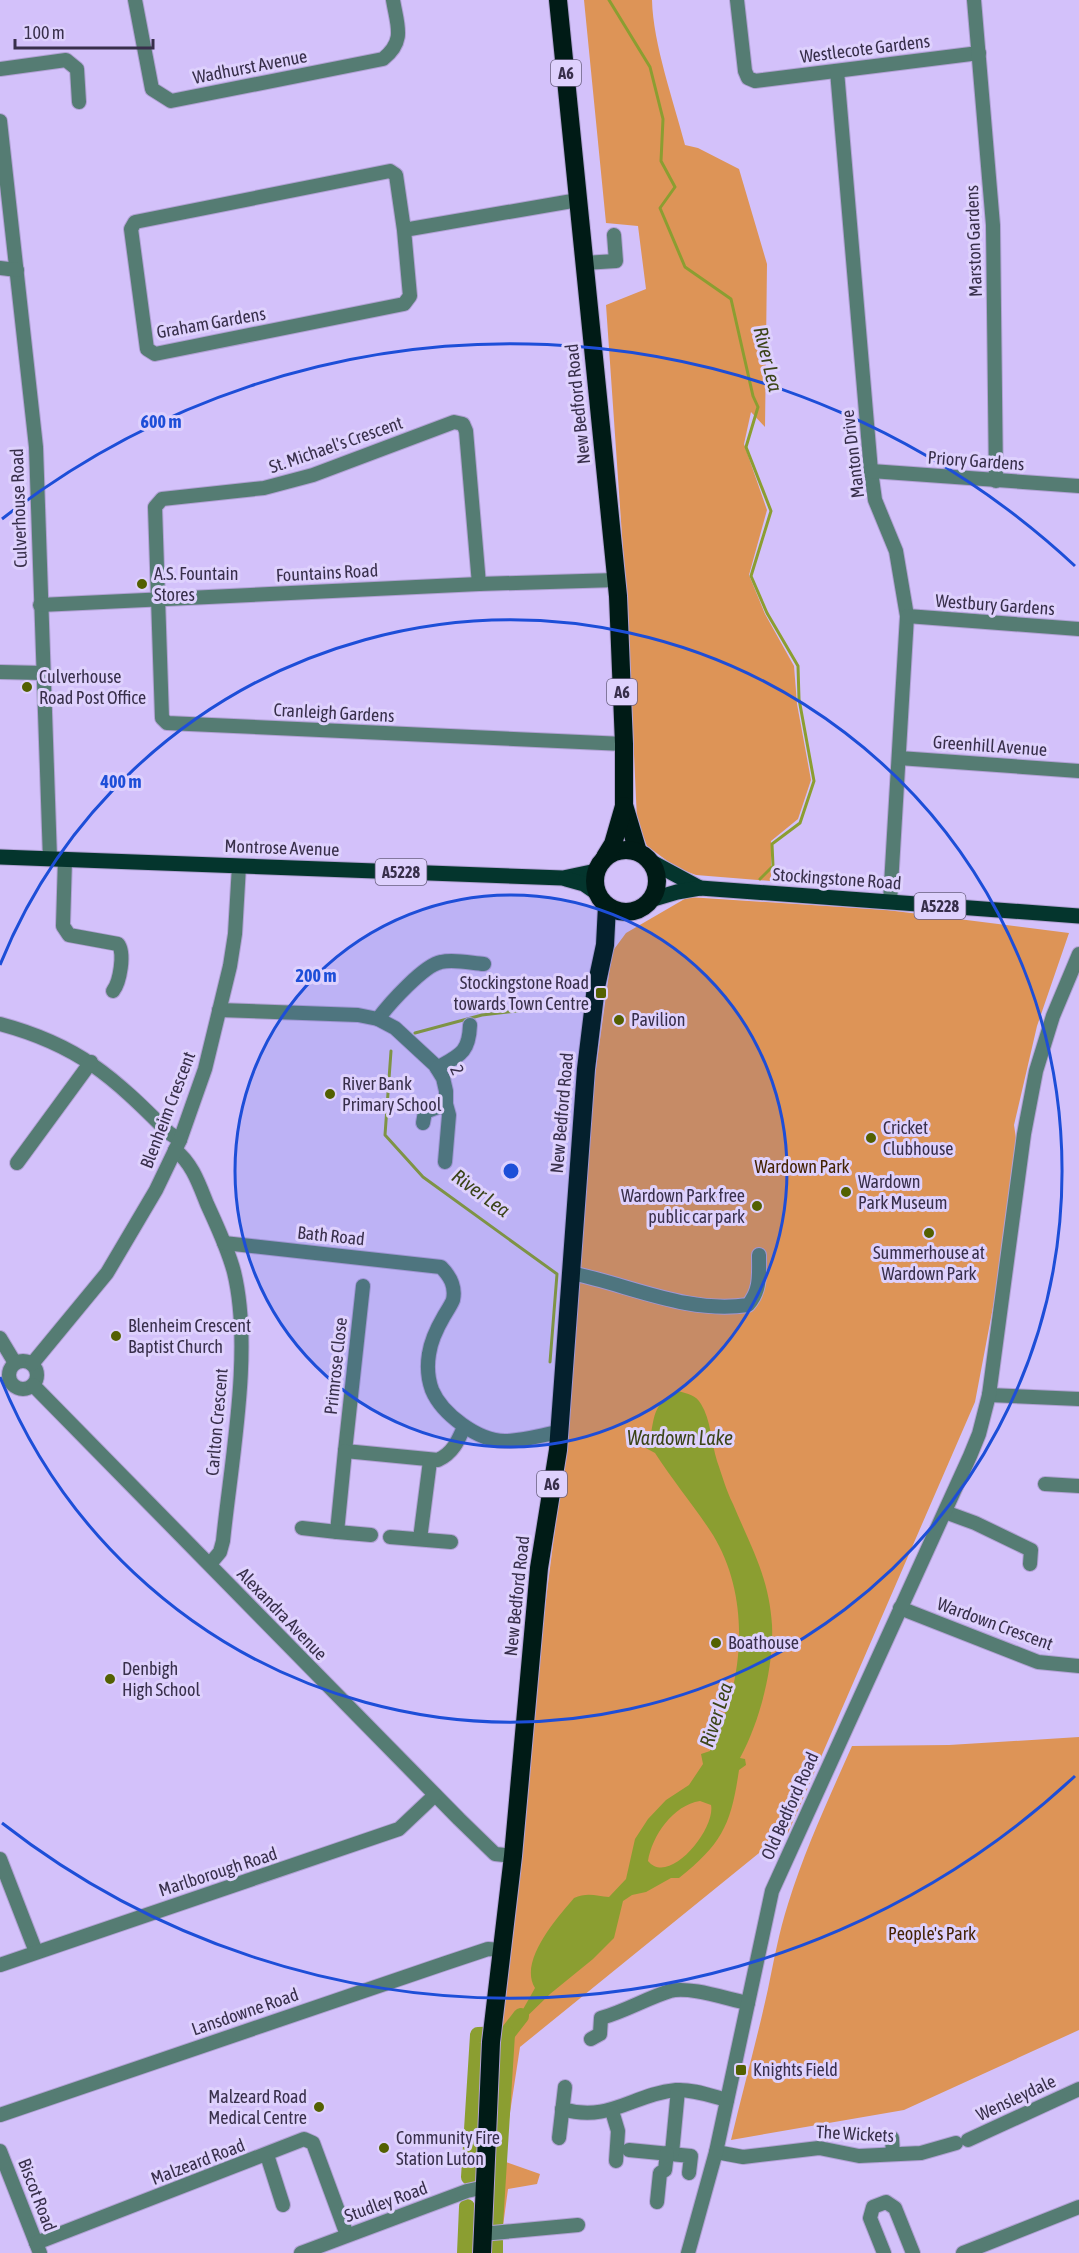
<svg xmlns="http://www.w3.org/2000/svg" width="1079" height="2253" font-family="'Asap Condensed',sans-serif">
<rect width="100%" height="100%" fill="#d3c1fa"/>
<g fill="#dd9457">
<path d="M584,0H652C653,44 674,102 685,145L698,148L739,169L767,264L765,427L751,412L744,444L767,510L749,575L765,614L794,666L797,704L811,780L798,819L771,841V881L696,875L677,868L647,846L637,820L628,622L606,305L646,289L638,226L606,223Z"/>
<path d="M688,897L887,910L1069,933L1037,1026L1014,1125L1020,1165L975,1402L788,1833L769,1845L520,2047L506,2139V2162L540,2174L537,2184L508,2189L503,2226L498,2225L503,2133L510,2055L500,2063L518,1820L566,1442L592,1098L612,952L626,933Z"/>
<path d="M1079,1737V2030L904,2110L731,2140C743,2090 757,2039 768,1989C774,1960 779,1932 788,1904C805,1849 829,1798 852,1746L949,1745Z"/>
</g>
<path fill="#8b9e31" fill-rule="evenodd" d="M678,1391C688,1394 696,1395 701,1404C711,1420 711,1442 717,1461C722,1475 726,1490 733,1504C751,1547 769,1577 772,1625C774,1667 760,1721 740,1758L745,1759L746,1765L739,1770C731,1824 723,1843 679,1878H671L646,1892L632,1895L623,1901L614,1938L593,1959L550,1994L512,2031L511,2040L506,2042L509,2027L517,2020L535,1988C518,1961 558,1917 574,1898C587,1892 597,1896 609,1897L626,1879L635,1839L648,1819L666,1800L689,1785L703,1764L701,1754L710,1751C717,1733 726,1714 731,1695C745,1642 742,1583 713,1535C695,1507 673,1481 655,1453L642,1446L643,1439L651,1434C655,1410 656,1403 678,1391ZM700,1801L711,1805C716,1829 669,1887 648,1861C652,1836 673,1805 700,1801Z"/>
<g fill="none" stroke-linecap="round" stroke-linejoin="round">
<g stroke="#8b9e31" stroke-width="3">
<path d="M609,0L650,67L663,119L661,161L675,187L660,208L685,267L731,299L753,396L758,407L746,447L771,511L751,576L767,613L798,666L799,699L814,781L800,823L772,844L773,866L760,879"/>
<path d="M415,1033L482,1015L578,1004"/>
<path d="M391,1051L385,1135L423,1177L557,1274L550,1362"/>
</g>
<g stroke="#8b9e31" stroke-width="16">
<path d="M469,2177L478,2035L507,2034L521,2016"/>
<path d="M495,2225L507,2034"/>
<path d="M465,2253L467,2207"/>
<path d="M495,2253V2241"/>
</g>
<g stroke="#b1a1d4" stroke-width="16">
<g id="minor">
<path d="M135,0L152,89L171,101L383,59C406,41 397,25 393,0"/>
<path d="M737,0L745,71L748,78L755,81L979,53"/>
<path d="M974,0L993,225L996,481"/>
<path d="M0,69L66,60L77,69L79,102"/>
<path d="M837,71L871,471L875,500L896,551L907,616L890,902"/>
<path d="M0,121L36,447L50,859"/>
<path d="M404,230L410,296L404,304L155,354L147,349L131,229L135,222L390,171L396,175L404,230L578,200"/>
<path d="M584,263L616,261L614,235"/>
<path d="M0,268L17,270"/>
<path d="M871,471L1079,486"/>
<path d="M479,584L466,431L463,424L454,422L313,475L264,488L162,499L155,507L162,718L167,723L624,744"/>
<path d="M40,605L479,584L616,580"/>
<path d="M907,616L1079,629"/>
<path d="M0,672L43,673"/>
<path d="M899,758L1079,771"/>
<path d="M65,859L63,926L69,935L118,944C125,953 120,982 113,991"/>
<path d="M219,1010L358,1015L378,1019C389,1004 424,965 441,962C454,959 471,963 484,964"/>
<path d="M378,1019L395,1028L435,1065L443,1078L446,1091V1104L449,1115L445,1162"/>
<path d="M0,1024C79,1045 113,1077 169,1133L180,1140"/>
<path d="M437,1068C460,1055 469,1053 470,1025"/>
<path d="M423,1123L425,1112L446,1104"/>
<path d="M175,1150C192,1163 199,1184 207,1204C217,1226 228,1249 234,1272C253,1350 231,1461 223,1541L220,1552L210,1564"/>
<path d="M17,1163L91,1062"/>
<path d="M224,1243L441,1267C450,1276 456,1286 453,1300C451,1305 447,1311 444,1316C437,1328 431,1340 429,1354C427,1366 428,1379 432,1390C442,1414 478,1441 505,1441C522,1441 542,1435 559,1432"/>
<path d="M571,1273C630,1285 687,1314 748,1305C761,1290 759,1275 759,1255"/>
<path d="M363,1286L345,1451L438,1460C453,1453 458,1441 464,1427"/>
<path d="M0,1338L15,1363"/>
<circle cx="23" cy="1375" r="14"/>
<path d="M32,1364L107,1273L156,1190L180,1140L205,1069L230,966L235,934L239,866"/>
<path d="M33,1385L459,1819L495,1854L513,1856"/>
<path d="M989,1395L1079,1399"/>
<path d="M1045,1484L1079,1486"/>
<path d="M945,1512L975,1523L1031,1550L1030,1564"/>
<path d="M302,1528L337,1532L345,1451"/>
<path d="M337,1532L371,1535"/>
<path d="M390,1537L451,1542"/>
<path d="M420,1539L430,1461"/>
<path d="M900,1608L1038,1662L1079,1666"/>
<path d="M0,1859L36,1952"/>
<path d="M0,1965L399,1829L435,1795"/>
<path d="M591,2039L600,2034L601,2018C626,2011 647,1998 670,1991C690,1986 727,1999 748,2003"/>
<path d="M562,2109C610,2123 633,2094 676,2090C693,2089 711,2096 727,2100"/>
<path d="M612,2111L618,2131L616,2161"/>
<path d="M0,2115L443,1964L488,1949L502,1950"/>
<path d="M559,2138L565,2087"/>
<path d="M892,2138L893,2154"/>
<path d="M968,2140L1079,2089"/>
<path d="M629,2150L691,2156L689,2173"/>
<path d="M0,2151L40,2253"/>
<path d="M716,2152L743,2157L819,2148L859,2156L921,2153L956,2143"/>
<path d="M672,2153L678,2090"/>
<path d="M267,2155L283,2205"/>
<path d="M657,2202L660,2173L665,2170L667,2153"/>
<path d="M482,2234L578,2225"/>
<path d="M36,2243L304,2139L313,2143L347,2235"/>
<path d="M301,2253L467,2191L485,2187"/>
<path d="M688,2253L716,2152L772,1891L970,1456L979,1434L989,1395L1024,1134L1036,1071L1053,1016L1079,954"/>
<path d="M884,2253L870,2218L873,2207L886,2202L895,2208L913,2253"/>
<path d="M963,2253L1079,2207"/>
</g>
</g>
<g stroke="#b1a1d4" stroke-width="17">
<g id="major">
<path d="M0,857L563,878L596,871"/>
<path d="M650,861L700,888"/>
<path d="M566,879L584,884L597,893"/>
<path d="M650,900L677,892L700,888L1079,916"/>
</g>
</g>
<g stroke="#b1a1d4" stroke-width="20">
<g id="highway">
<path d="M558,0L618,596L624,744V805L638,852"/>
<circle cx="626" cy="881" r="31"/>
<path d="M605,857L613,844L624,806"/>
<path d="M482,2253L491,2042L513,1856L539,1568L558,1450L586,1069L596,987L605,945L607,906"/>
</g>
</g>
<use href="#minor" stroke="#557c73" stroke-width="14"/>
<use href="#major" stroke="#04352d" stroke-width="15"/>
<use href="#highway" stroke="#001b16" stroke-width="18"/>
</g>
<circle cx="511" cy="1171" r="276" fill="#1d4ed8" fill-opacity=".12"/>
<g fill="none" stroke="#1d4ed8" stroke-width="3">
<circle cx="511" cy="1171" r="276"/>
<path d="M0 965A551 551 0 1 1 0 1377"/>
<path d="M1075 1776A827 827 0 0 1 2 1823M2 519A827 827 0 0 1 1075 566"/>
</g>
<g fill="#536001" stroke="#ded1fd" stroke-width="2">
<circle cx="142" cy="584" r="6"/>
<circle cx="27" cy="687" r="6"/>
<rect x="595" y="987" width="12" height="12" rx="3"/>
<circle cx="619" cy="1020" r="6"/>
<circle cx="330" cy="1094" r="6"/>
<circle cx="871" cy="1138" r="6"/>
<circle cx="846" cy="1192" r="6"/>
<circle cx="757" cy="1206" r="6"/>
<circle cx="929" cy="1233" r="6"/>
<circle cx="116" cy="1336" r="6"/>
<circle cx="716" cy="1643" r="6"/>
<circle cx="110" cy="1679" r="6"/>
<rect x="735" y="2064" width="12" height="12" rx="3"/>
<circle cx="319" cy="2107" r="6"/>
<circle cx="384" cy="2148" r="6"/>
</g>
<g text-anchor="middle" stroke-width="6" stroke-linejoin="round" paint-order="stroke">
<g fill="#ded1fd" stroke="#6a6080" stroke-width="1.5">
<rect x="551" y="60" width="30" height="26" rx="4.5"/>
<rect x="607" y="679" width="30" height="26" rx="4.5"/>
<rect x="375.5" y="859" width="51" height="26" rx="4.5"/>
<rect x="914.5" y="893" width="51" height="26" rx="4.5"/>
<rect x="537" y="1471" width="30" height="26" rx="4.5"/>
</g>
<g font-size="16" font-weight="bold" fill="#382f4b">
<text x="566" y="79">A6</text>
<text x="622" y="698">A6</text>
<text x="401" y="878">A5228</text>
<text x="940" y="912">A5228</text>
<text x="552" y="1490">A6</text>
</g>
<g font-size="18" fill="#382f4b" stroke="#ded1fd">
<text transform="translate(865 49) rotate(-7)" y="6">Westlecote Gardens</text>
<text transform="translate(250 67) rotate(-11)" y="6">Wadhurst Avenue</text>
<text transform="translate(974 241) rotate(-92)" y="6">Marston Gardens</text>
<text transform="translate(211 323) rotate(-10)" y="6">Graham Gardens</text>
<text transform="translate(578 404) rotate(-96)" y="6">New Bedford Road</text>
<text transform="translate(336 445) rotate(-19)" y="6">St. Michael's Crescent</text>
<text transform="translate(853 454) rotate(-97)" y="6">Manton Drive</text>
<text transform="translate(976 461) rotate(4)" y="6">Priory Gardens</text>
<text transform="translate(19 508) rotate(-92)" y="6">Culverhouse Road</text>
<text transform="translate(327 573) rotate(-3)" y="6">Fountains Road</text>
<text transform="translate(995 605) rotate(4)" y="6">Westbury Gardens</text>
<text transform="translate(334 713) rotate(3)" y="6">Cranleigh Gardens</text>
<text transform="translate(990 746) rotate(4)" y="6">Greenhill Avenue</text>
<text transform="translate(282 848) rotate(2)" y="6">Montrose Avenue</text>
<text transform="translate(837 879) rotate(4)" y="6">Stockingstone Road</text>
<text transform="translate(457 1070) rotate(65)" y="6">2</text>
<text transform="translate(168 1110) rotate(-69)" y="6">Blenheim Crescent</text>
<text transform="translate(562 1113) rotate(-85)" y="6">New Bedford Road</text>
<text transform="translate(331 1236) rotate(6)" y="6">Bath Road</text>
<text transform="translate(336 1366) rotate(-84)" y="6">Primrose Close</text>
<text transform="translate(217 1422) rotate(-85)" y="6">Carlton Crescent</text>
<text transform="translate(517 1596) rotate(-84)" y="6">New Bedford Road</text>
<text transform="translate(282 1614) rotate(46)" y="6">Alexandra Avenue</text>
<text transform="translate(995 1624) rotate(20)" y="6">Wardown Crescent</text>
<text transform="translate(790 1806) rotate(-66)" y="6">Old Bedford Road</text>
<text transform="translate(218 1872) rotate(-18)" y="6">Marlborough Road</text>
<text transform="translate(245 2012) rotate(-19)" y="6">Lansdowne Road</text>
<text transform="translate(1016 2098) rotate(-25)" y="6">Wensleydale</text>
<text transform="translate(855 2134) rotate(3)" y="6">The Wickets</text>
<text transform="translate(198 2162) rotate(-21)" y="6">Malzeard Road</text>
<text transform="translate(37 2195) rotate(69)" y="6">Biscot Road</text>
<text transform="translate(386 2202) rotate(-20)" y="6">Studley Road</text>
</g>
<g font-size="18" fill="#382f4b" stroke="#ded1fd" text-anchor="start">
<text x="154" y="580">A.S. Fountain<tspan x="154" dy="21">Stores</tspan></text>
<text x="39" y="683">Culverhouse<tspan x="39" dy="21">Road Post Office</tspan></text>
<text x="589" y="989" text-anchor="end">Stockingstone Road<tspan x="589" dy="21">towards Town Centre</tspan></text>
<text x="631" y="1026">Pavilion</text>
<text x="342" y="1090">River Bank<tspan x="342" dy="21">Primary School</tspan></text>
<text x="883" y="1134">Cricket<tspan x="883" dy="21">Clubhouse</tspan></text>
<text x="858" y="1188">Wardown<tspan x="858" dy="21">Park Museum</tspan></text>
<text x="745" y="1202" text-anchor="end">Wardown Park free<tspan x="745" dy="21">public car park</tspan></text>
<text x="929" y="1259" text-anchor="middle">Summerhouse at<tspan x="929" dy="21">Wardown Park</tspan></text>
<text x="128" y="1332">Blenheim Crescent<tspan x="128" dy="21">Baptist Church</tspan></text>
<text x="728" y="1649">Boathouse</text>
<text x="122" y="1675">Denbigh<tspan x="122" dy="21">High School</tspan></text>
<text x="753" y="2076">Knights Field</text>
<text x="307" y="2103" text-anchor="end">Malzeard Road<tspan x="307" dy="21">Medical Centre</tspan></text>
<text x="396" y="2144">Community Fire<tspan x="396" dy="21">Station Luton</tspan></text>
</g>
<g font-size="18" fill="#432202" stroke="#ded1fd">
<text x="802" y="1173">Wardown Park</text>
<text x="932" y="1940">People's Park</text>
</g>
<g font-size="20" font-style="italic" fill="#3b4418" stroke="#ded1fd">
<text transform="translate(768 359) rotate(76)" y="7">River Lea</text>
<text transform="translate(481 1193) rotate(36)" y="7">River Lea</text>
<text x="680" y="1445">Wardown Lake</text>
<text transform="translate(716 1715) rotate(-72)" y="7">River Lea</text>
</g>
</g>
<circle cx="511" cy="1171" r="9" fill="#1d4ed8" stroke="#ded1fd" stroke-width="3"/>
<g font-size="18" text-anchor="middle" font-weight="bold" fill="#1d4ed8" stroke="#ded1fd" stroke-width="6" stroke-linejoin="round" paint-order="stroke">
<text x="161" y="428">600 m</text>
<text x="121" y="788">400 m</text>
<text x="316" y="982">200 m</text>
</g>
<path d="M15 39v9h138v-9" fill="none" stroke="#382f4b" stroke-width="3"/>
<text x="24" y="39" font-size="18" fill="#382f4b" stroke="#ded1fd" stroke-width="4.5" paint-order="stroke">100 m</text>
</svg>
